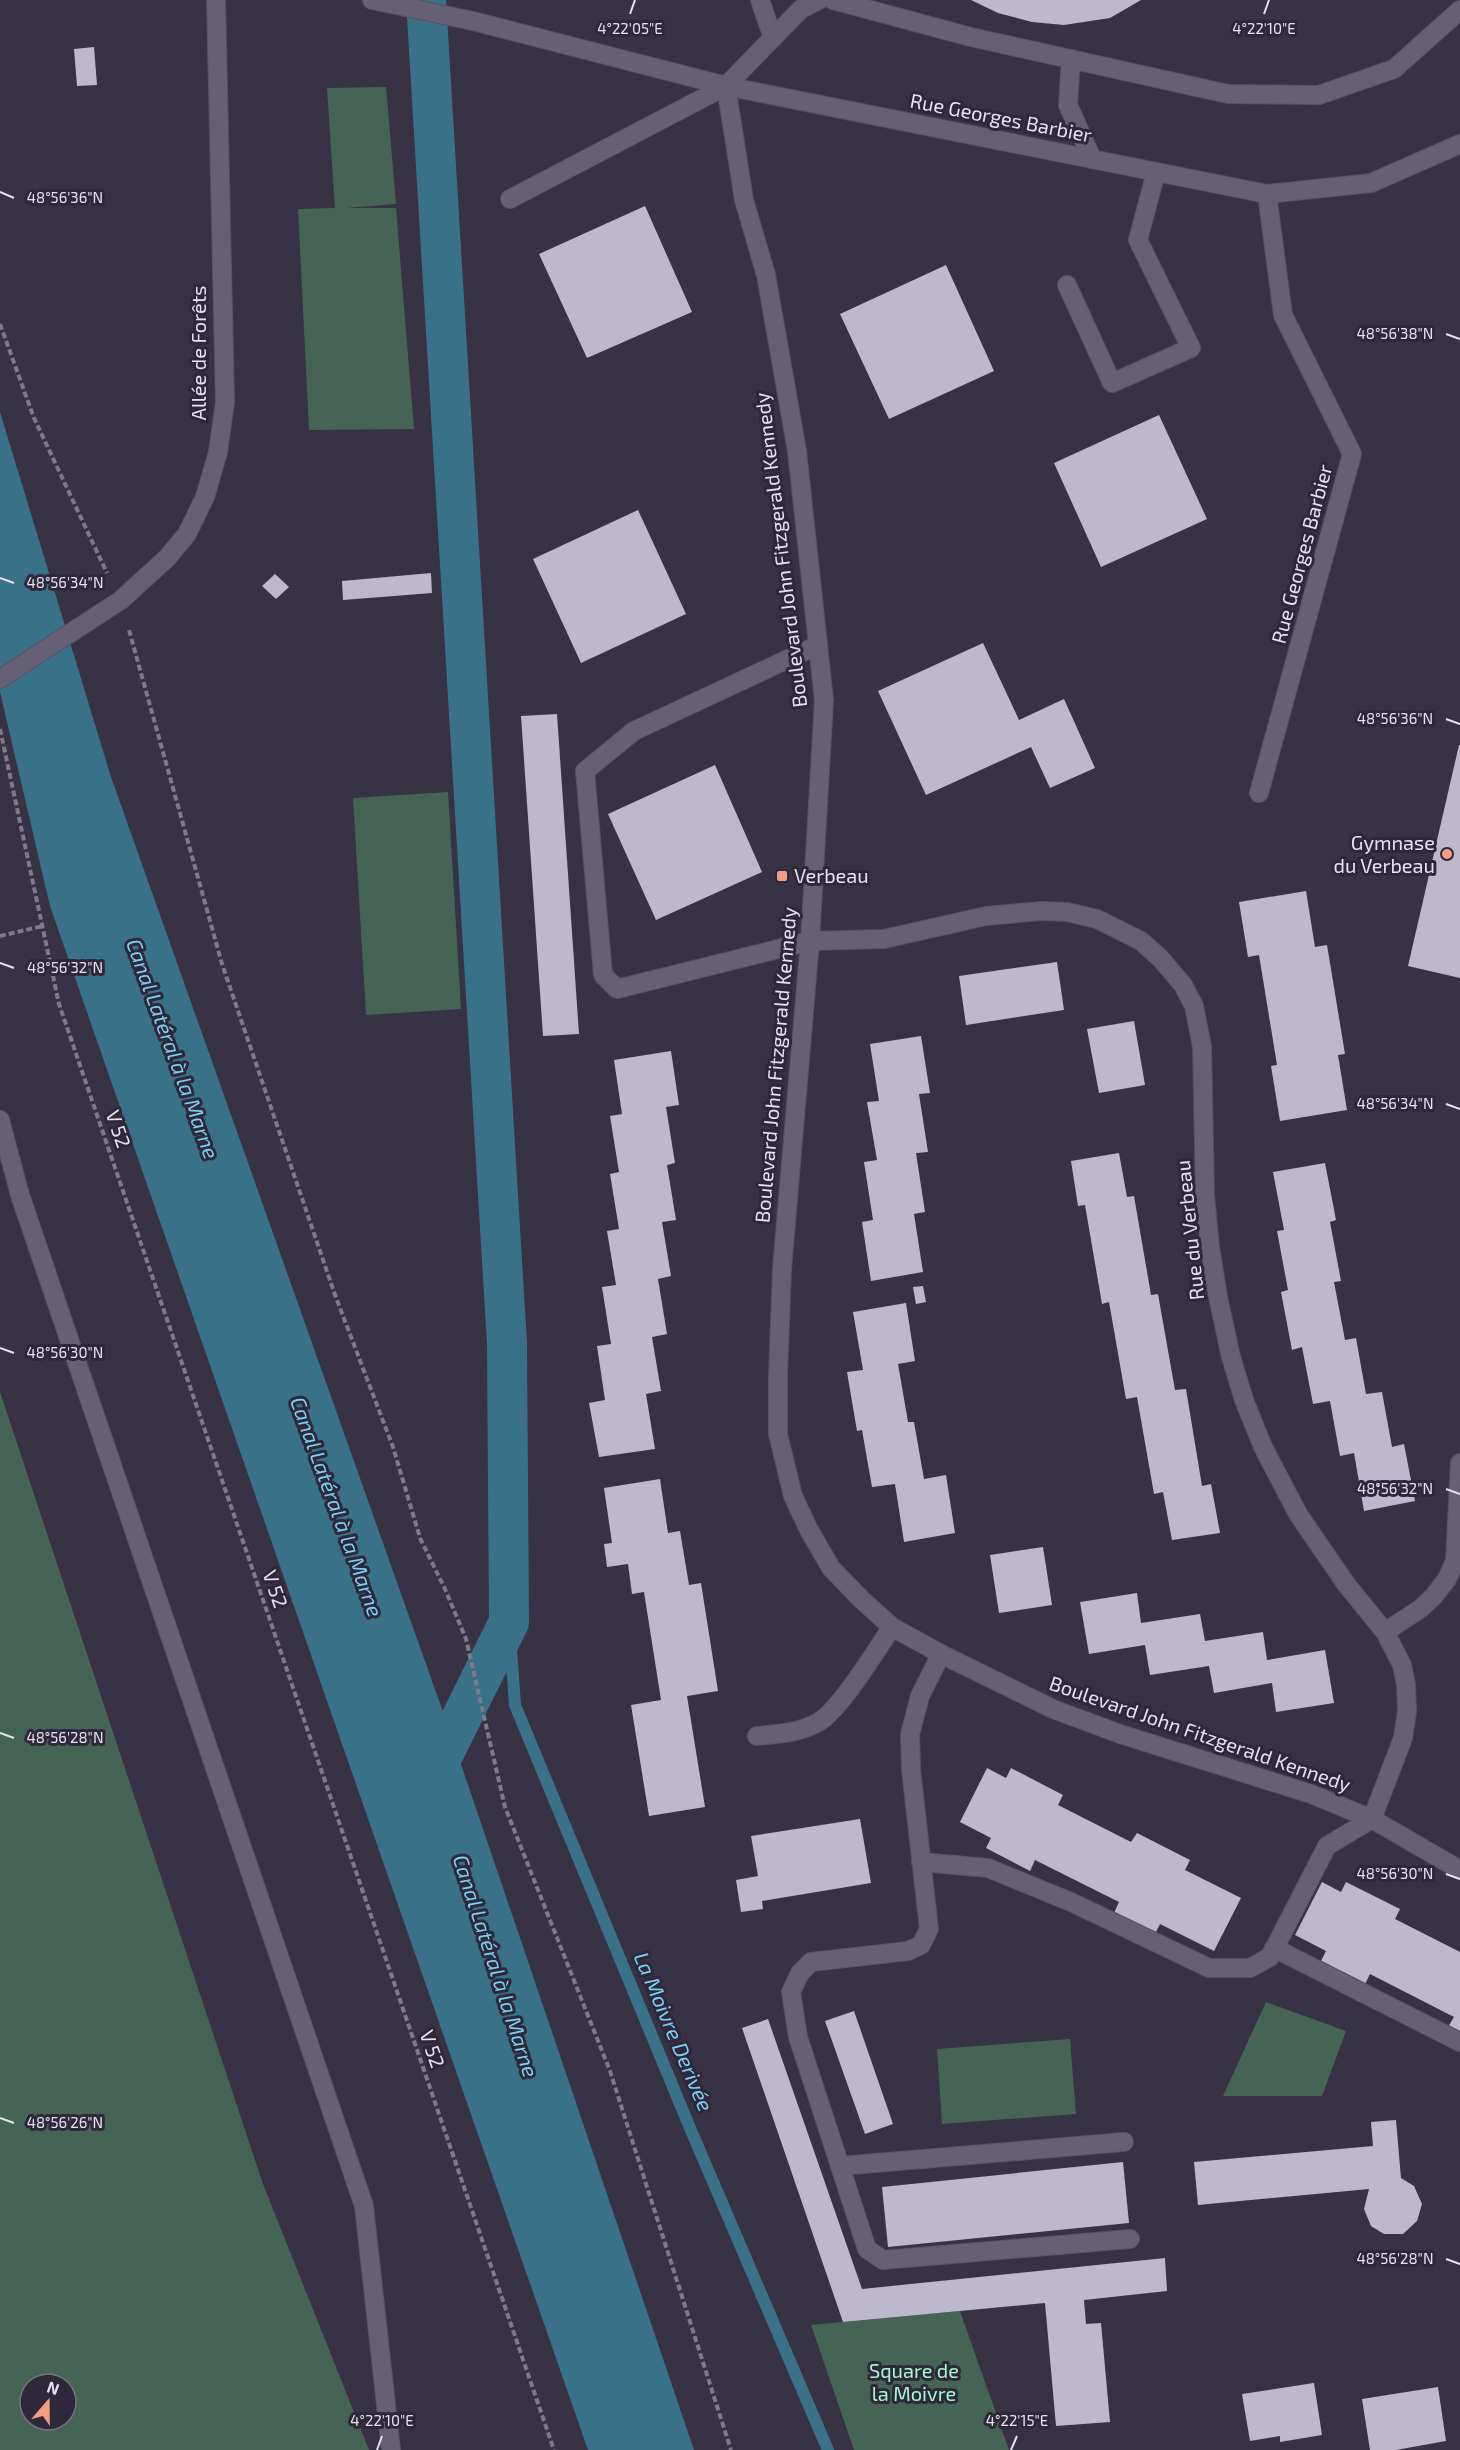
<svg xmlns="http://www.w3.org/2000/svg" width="1460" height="2450" font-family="'Exo 2',sans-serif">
<rect width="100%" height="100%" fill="#383245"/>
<g fill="#456455" fill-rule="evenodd">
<path d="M386,87L396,204L347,208H396L414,429L309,430L298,209L335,208L327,88Z"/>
<path d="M448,792L461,1009L366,1015L353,798Z"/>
<path d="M0,1392L263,2184L369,2450H0ZM30,2384H66V2420H30Z"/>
<path d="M1266,2002L1346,2031L1322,2096H1223Z"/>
<path d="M1070,2039L1076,2114L942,2124L937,2049Z"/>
<path d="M960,2311L1009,2450H854L811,2325Z"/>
</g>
<path fill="#397188" d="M0,412L111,777L448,1726L694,2450H588L50,906L0,692Z"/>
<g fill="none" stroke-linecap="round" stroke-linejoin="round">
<path stroke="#397188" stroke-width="12" d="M509,1622L515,1705L690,2128L828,2450"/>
<path stroke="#397188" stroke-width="40" d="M426,0L507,1344L509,1622L432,1777"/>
</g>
<g fill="#beb8cf">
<path d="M971,0H1141L1110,18L1064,25L1032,22L998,13Z"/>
<path d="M94,47L97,85L77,86L74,49Z"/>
<path d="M645,206L692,312L587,358L539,254Z"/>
<path d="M946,265L994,371L889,419L840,314Z"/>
<path d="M1159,415L1207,519L1101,567L1054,463Z"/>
<path d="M638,510L686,614L581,663L533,559Z"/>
<path d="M431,573L432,593L343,600L342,581Z"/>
<path d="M275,574L289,587L276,599L262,586Z"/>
<path d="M983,643L1019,720L1064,699L1095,768L1050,788L1031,747L926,795L878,691Z"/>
<path d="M557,714L579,1034L543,1036L521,716Z"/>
<path d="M1459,745H1460V978L1408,966Z"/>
<path d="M715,765L762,872L656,920L608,814Z"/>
<path d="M1306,891L1315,947L1327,945L1345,1054L1338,1055L1347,1110L1280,1121L1271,1066L1277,1065L1259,955L1248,957L1239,902Z"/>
<path d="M1057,962L1064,1010L966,1025L959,976Z"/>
<path d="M1134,1021L1145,1085L1099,1093L1087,1029Z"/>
<path d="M921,1036L930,1093L919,1094L928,1152L916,1153L925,1212L914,1214L923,1272L871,1281L862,1222L873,1220L864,1162L877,1160L867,1102L879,1101L870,1044Z"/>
<path d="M671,1051L679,1105L666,1107L675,1163L667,1165L676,1220L662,1222L671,1276L658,1279L667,1334L652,1337L661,1391L646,1394L655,1449L599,1457L589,1403L605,1400L597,1346L611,1344L602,1287L616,1285L607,1231L619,1229L610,1174L619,1172L610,1116L622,1114L614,1060Z"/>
<path d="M1119,1153L1127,1197L1134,1196L1151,1295L1158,1294L1175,1390L1186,1389L1202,1486L1211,1484L1220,1533L1172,1540L1163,1492L1154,1494L1137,1397L1126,1399L1109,1302L1102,1304L1085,1205L1078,1206L1071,1161Z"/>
<path d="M1325,1163L1336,1220L1330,1222L1341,1281L1334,1282L1345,1340L1356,1338L1366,1394L1382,1392L1392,1447L1404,1444L1415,1501L1364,1511L1354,1453L1340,1456L1330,1401L1313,1404L1302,1347L1292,1350L1281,1292L1288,1290L1277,1231L1284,1230L1273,1172Z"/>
<path d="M923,1286L926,1302L916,1304L913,1287Z"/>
<path d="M906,1303L915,1361L898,1364L908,1422H914L924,1479L946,1475L955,1533L904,1542L895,1484L872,1487L862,1430L857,1431L847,1372L863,1370L853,1312Z"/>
<path d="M660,1479L668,1533L680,1531L689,1585L701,1583L718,1691L687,1696L705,1807L649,1816L631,1705L661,1700L644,1592L632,1594L628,1564L607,1567L604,1544L612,1543L604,1488Z"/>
<path d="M1043,1547L1052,1605L999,1613L990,1555Z"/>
<path d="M1137,1593L1141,1623L1200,1614L1205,1641L1263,1632L1267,1660L1325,1650L1334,1703L1276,1712L1272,1683L1214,1693L1209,1666L1150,1675L1145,1645L1089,1654L1080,1602Z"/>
<path d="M987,1768L1006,1778L1011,1768L1063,1795L1058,1805L1131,1842L1137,1833L1190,1860L1185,1870L1241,1898L1214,1951L1160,1924L1155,1934L1114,1913L1119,1902L1035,1860L1030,1871L986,1848L991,1838L960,1822Z"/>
<path d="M860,1819L871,1883L762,1901L763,1909L741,1912L736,1880L758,1876L751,1836Z"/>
<path d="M1322,1882L1341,1892L1346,1882L1400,1909L1395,1919L1460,1952V2033L1448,2027L1454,2017L1370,1974L1365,1984L1321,1961L1326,1951L1295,1935Z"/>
<path d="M854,2011L893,2124L865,2134L825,2021Z"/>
<path d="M768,2019L862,2289L1165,2258L1167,2291L1084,2300L1086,2324L1101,2323L1110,2422L1056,2426L1045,2303L843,2322L742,2028Z"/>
<path d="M1396,2120L1401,2178L1414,2186L1422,2204L1417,2221L1403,2234H1384L1371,2226L1364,2209L1369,2189L1198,2205L1194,2162L1373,2146L1371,2122Z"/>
<path d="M1123,2162L1129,2223L888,2247L882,2187Z"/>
<path d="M1314,2383L1322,2435L1280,2442V2436L1250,2441L1242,2394Z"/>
<path d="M1438,2387L1446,2441L1396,2450H1370L1362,2399Z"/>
</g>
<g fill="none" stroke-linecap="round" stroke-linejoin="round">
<g stroke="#575162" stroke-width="20">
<g id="minor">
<path d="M372,0L473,21L726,86L1267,194"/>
<path d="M760,0L773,38"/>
<path d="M833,0L971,37L1228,94L1319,95L1394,69L1460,10"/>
<path d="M1071,59L1068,105L1092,159"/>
<path d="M726,86L744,200L766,275L797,451L824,700L810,941L782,1269L778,1375V1434L793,1496L809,1530L831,1568L862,1600L892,1627L941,1654L1053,1709L1120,1734L1311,1794L1372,1819L1460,1870"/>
<path d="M510,199L726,86L801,9L819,0"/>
<path d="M1067,285L1112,383L1191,348L1138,240L1156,172"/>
<path d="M818,645L634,731L585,771L603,975L617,989L810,941L884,939L986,916L1041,911L1067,912L1097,919L1141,941L1161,959L1183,985L1194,1006L1202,1047L1205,1196L1210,1247L1218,1297L1231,1357L1244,1400L1263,1447L1298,1514L1346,1584L1385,1632L1402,1665L1406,1685L1407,1711L1403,1738L1372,1819L1327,1846L1270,1957L1250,1968H1209L1071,1902L988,1868L921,1862"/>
<path d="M0,679L121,600L167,558L187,534L205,497L218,452L225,402L216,0"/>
<path d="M1259,793L1352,454L1283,315L1267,194L1371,183L1460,144"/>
<path d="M0,1120L20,1195L364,2206L391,2450"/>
<path d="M1385,1632L1420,1609L1433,1597L1447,1579L1455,1561L1460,1463"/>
<path d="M941,1654L920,1696L910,1734L911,1769L929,1929L921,1945L908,1951L811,1962L800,1973L791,1992L798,2037L867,2249L883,2260L1130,2239"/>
<path d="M757,1736C777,1734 797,1733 815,1724C838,1714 876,1650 892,1627"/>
<path d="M1274,1948L1460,2042"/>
<path d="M840,2166L1124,2142"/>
</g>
</g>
<g stroke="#7f798a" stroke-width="4" stroke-dasharray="6 3" stroke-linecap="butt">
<path d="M0,324L34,418L107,573"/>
<path d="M129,630L222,964L335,1295L393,1447L420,1538L445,1589L466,1639L505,1807L610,2071L731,2450"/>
<path d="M0,729L59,1004L554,2450"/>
<path d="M0,936L43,926"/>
</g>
<use href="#minor" stroke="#666075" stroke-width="18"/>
</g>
<path fill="none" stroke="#e6e2ef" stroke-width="2" d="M630,14L635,0M1264,14L1269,0M0,192L14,198M1446,334L1460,339M0,578L14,583M1446,719L1460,724M0,963L14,968M1446,1104L1460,1109M0,1348L14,1353M1446,1489L1460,1494M0,1733L14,1738M1446,1874L1460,1879M0,2118L14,2123M1446,2259L1460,2264M377,2450L382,2436M1011,2450L1017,2436"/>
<g fill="#f39f85" stroke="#2e283a" stroke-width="2">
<circle cx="1447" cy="854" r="6"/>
<rect x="776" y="870" width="12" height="12" rx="3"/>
</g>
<g text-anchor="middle" stroke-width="6" stroke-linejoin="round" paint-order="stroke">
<g font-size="20" fill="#e6e2ef" stroke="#2e283a">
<text transform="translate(1001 118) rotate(11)" y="7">Rue Georges Barbier</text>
<text transform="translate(199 353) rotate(-90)" y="7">Allée de Forêts</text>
<text transform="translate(781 550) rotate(-97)" y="7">Boulevard John Fitzgerald Kennedy</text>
<text transform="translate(1302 554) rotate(-75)" y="7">Rue Georges Barbier</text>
<text transform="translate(776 1065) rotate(-85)" y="7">Boulevard John Fitzgerald Kennedy</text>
<text transform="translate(118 1129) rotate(71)" y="7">V 52</text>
<text transform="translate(1190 1230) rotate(-96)" y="7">Rue du Verbeau</text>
<text transform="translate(275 1589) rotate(71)" y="7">V 52</text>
<text transform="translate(1200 1734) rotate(19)" y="7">Boulevard John Fitzgerald Kennedy</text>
<text transform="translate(432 2049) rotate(71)" y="7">V 52</text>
</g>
<g font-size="20" fill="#e6e2ef" stroke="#2e283a" text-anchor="end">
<text x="1435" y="850">Gymnase<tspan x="1435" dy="23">du Verbeau</tspan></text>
<text x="794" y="883" text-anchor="start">Verbeau</text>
</g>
<g font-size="20" fill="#a3f8d0" stroke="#2e283a">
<text x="914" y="2378">Square de<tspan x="914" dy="23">la Moivre</tspan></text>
</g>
<g font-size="21" font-style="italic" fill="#7ad1f7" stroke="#2e283a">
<text transform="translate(172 1049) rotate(70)" y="7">Canal Latéral à la Marne</text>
<text transform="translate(336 1507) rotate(70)" y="7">Canal Latéral à la Marne</text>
<text transform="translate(495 1966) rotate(72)" y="7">Canal Latéral à la Marne</text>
<text transform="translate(673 2032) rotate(67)" y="7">La Moivre Derivée</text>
</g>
</g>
<g font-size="15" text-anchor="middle" fill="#e6e2ef" stroke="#2e283a" stroke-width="6" stroke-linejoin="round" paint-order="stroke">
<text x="630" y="34">4°22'05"E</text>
<text x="1264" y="34">4°22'10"E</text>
<text x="65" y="203">48°56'36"N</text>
<text x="1395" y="339">48°56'38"N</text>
<text x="65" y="588">48°56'34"N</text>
<text x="1395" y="724">48°56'36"N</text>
<text x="65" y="973">48°56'32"N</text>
<text x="1395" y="1109">48°56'34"N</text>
<text x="65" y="1358">48°56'30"N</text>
<text x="1395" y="1494">48°56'32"N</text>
<text x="65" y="1743">48°56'28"N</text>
<text x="1395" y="1879">48°56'30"N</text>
<text x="65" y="2128">48°56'26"N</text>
<text x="1395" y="2264">48°56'28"N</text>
<text x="382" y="2426">4°22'10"E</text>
<text x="1017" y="2426">4°22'15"E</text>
</g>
<g transform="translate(48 2402) rotate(20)"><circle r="28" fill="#2e283a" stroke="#787282" stroke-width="1.5"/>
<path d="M0-4.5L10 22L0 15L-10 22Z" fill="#f39f85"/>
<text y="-9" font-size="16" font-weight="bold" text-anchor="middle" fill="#e6e2ef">N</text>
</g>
</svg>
